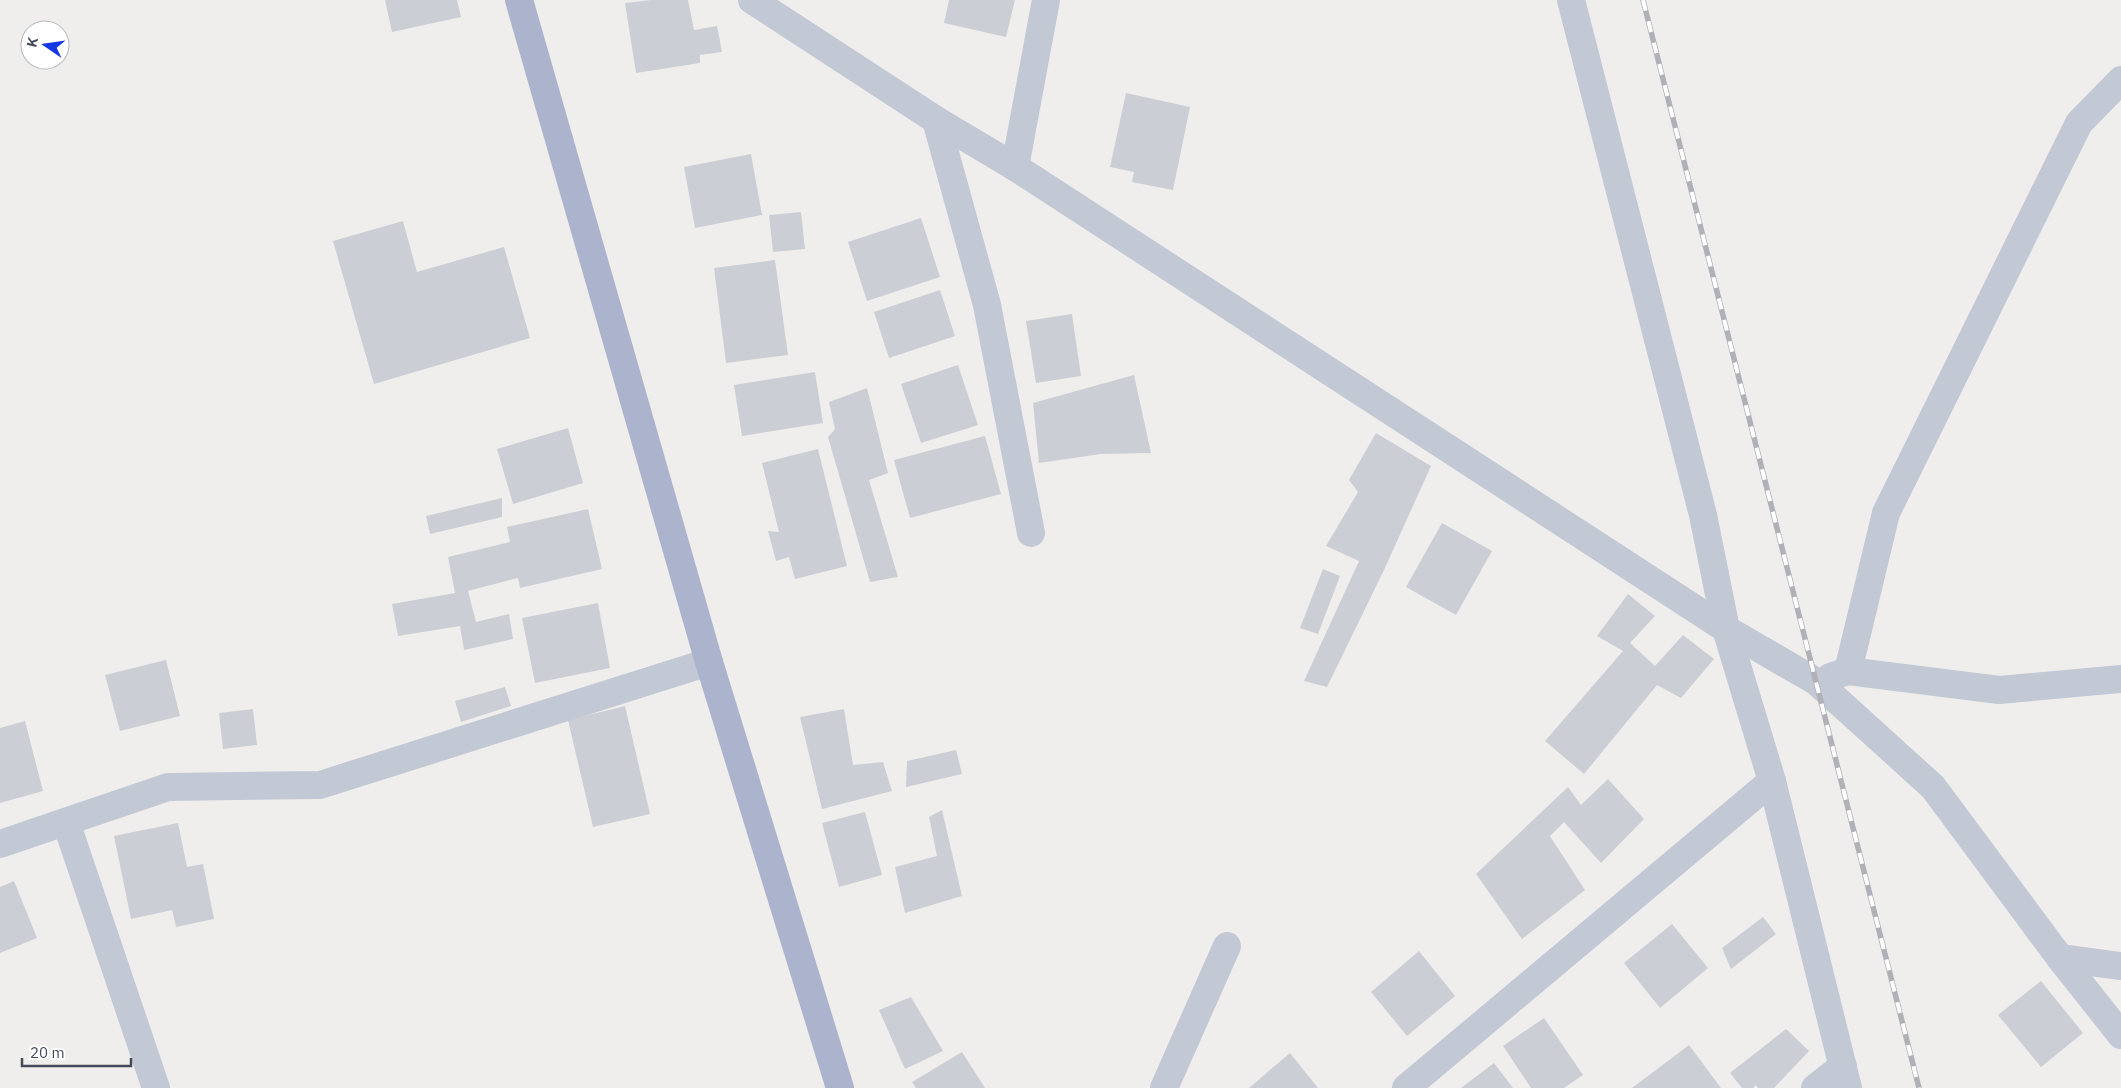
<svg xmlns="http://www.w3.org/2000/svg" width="2121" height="1088" font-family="'IBM Plex Sans',sans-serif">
<rect width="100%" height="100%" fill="#f0eeed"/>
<g fill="#ccced5">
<path d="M385,0H457L461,17L392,32Z"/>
<path d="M651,0H688L694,30L717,26L722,52L700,55V63L636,73L625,3Z"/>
<path d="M949,0H1015L1006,37L944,23Z"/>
<path d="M1126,93L1190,107L1173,190L1132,182L1134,172L1110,167Z"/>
<path d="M751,154L762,215L695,228L684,167Z"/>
<path d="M801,212L805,249L773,252L769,215Z"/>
<path d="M921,218L940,277L867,301L848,242Z"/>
<path d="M403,221L417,272L504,247L530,338L374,384L333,241Z"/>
<path d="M775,260L788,355L726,363L714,268Z"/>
<path d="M940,290L955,336L889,358L874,312Z"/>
<path d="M1072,314L1081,376L1036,383L1026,321Z"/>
<path d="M958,365L978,425L921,443L901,384Z"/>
<path d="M815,372L823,423L742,436L734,385Z"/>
<path d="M1134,375L1151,453L1101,454L1039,463L1033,403Z"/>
<path d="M867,388L888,473L869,480L898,577L870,582L828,437L835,429L829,402Z"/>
<path d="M568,428L583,483L513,504L497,449Z"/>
<path d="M1376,433L1431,466L1384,570L1327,687L1304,681L1359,561L1326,546L1358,492L1349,480Z"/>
<path d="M985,436L1001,494L910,518L894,460Z"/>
<path d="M818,449L847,566L795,579L789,557L776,561L768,531L779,532L762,463Z"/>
<path d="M502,498V517L430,534L426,516Z"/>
<path d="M588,509L602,569L520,588L518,578L468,591L476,622L509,614L513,639L464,650L460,626L398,636L392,604L455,593L448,557L510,542L507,527Z"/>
<path d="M1442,523L1492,551L1456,615L1406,587Z"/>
<path d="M1323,569L1340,576L1318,634L1300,628Z"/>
<path d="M1628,594L1655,616L1630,643L1655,666L1683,635L1714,659L1681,698L1657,685L1584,774L1545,741L1623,651L1597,636Z"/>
<path d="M598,603L610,668L535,683L522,618Z"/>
<path d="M166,660L180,716L120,731L105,675Z"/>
<path d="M505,687L511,706L461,722L455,701Z"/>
<path d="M625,706L650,814L593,827L568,720Z"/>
<path d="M253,709L257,745L223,749L219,713Z"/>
<path d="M844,709L853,765L883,762L892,791L822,809L800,717Z"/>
<path d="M25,721L43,791L0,803V728Z"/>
<path d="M956,750L962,774L906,787L907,761Z"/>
<path d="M1608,779L1644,819L1601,863L1564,822L1550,836L1585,890L1522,939L1476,874L1568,787L1581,805Z"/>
<path d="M942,810L962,896L905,913L895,867L937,856L929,817Z"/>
<path d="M865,812L882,875L839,887L822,823Z"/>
<path d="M178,823L187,867L203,864L214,919L176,927L172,910L131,919L114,836Z"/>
<path d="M14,881L37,938L0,953V887Z"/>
<path d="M1763,917L1776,934L1731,969L1722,948Z"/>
<path d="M1672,924L1708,968L1660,1008L1624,963Z"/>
<path d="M1419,951L1455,996L1407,1036L1371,992Z"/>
<path d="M2041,981L2083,1033L2041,1067L1998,1015Z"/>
<path d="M911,997L943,1051L905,1069L879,1010Z"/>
<path d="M1544,1018L1583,1075L1564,1088H1531L1503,1046Z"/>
<path d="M1786,1029L1809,1051L1774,1088H1758L1756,1085L1753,1088H1742L1730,1073Z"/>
<path d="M1689,1045L1721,1088H1632Z"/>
<path d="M962,1052L985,1088H916L912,1082Z"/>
<path d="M1290,1053L1318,1088H1249Z"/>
<path d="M1494,1063L1513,1088H1461Z"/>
</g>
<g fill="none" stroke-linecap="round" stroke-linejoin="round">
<g stroke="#c3c8d5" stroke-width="28">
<path d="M752,0L936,120L1015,167L1726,629L1817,682L1933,787L2060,958L2121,1035"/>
<path d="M936,120L987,305L1031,533"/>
<path d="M1015,167L1046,0"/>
<path d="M1848,671L1886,513L2079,123L2121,80"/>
<path d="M1830,677L1848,671L1999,690L2121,679"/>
<path d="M1772,781L1848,1088"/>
<path d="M66,822L156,1088"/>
<path d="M0,844L168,787L320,785L709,662"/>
<path d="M2060,958L2121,966"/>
<path d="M1164,1088L1227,946"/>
<path d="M1406,1088L1772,781L1726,629L1703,515L1571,0"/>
<path d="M1815,1088L1843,1066"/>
</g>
<path stroke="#acb4cd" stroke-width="28" d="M519,0L709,662L840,1088"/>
<g stroke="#afb0b8" stroke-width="5.5">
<path id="rail" d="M1643,0L1919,1088"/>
</g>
<use href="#rail" stroke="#fff" stroke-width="4" stroke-dasharray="11" stroke-linecap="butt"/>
</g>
<g transform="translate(45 45) rotate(283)"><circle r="24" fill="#ffffff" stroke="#b5b7bd"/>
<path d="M0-4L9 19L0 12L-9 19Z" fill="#1437e4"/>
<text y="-8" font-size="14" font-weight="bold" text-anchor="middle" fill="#454b5b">K</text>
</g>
<path d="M22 1058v8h109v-8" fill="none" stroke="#454b5b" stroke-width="2.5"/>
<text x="30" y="1058" font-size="15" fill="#454b5b" stroke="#ffffff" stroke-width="4" paint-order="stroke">20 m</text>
</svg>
